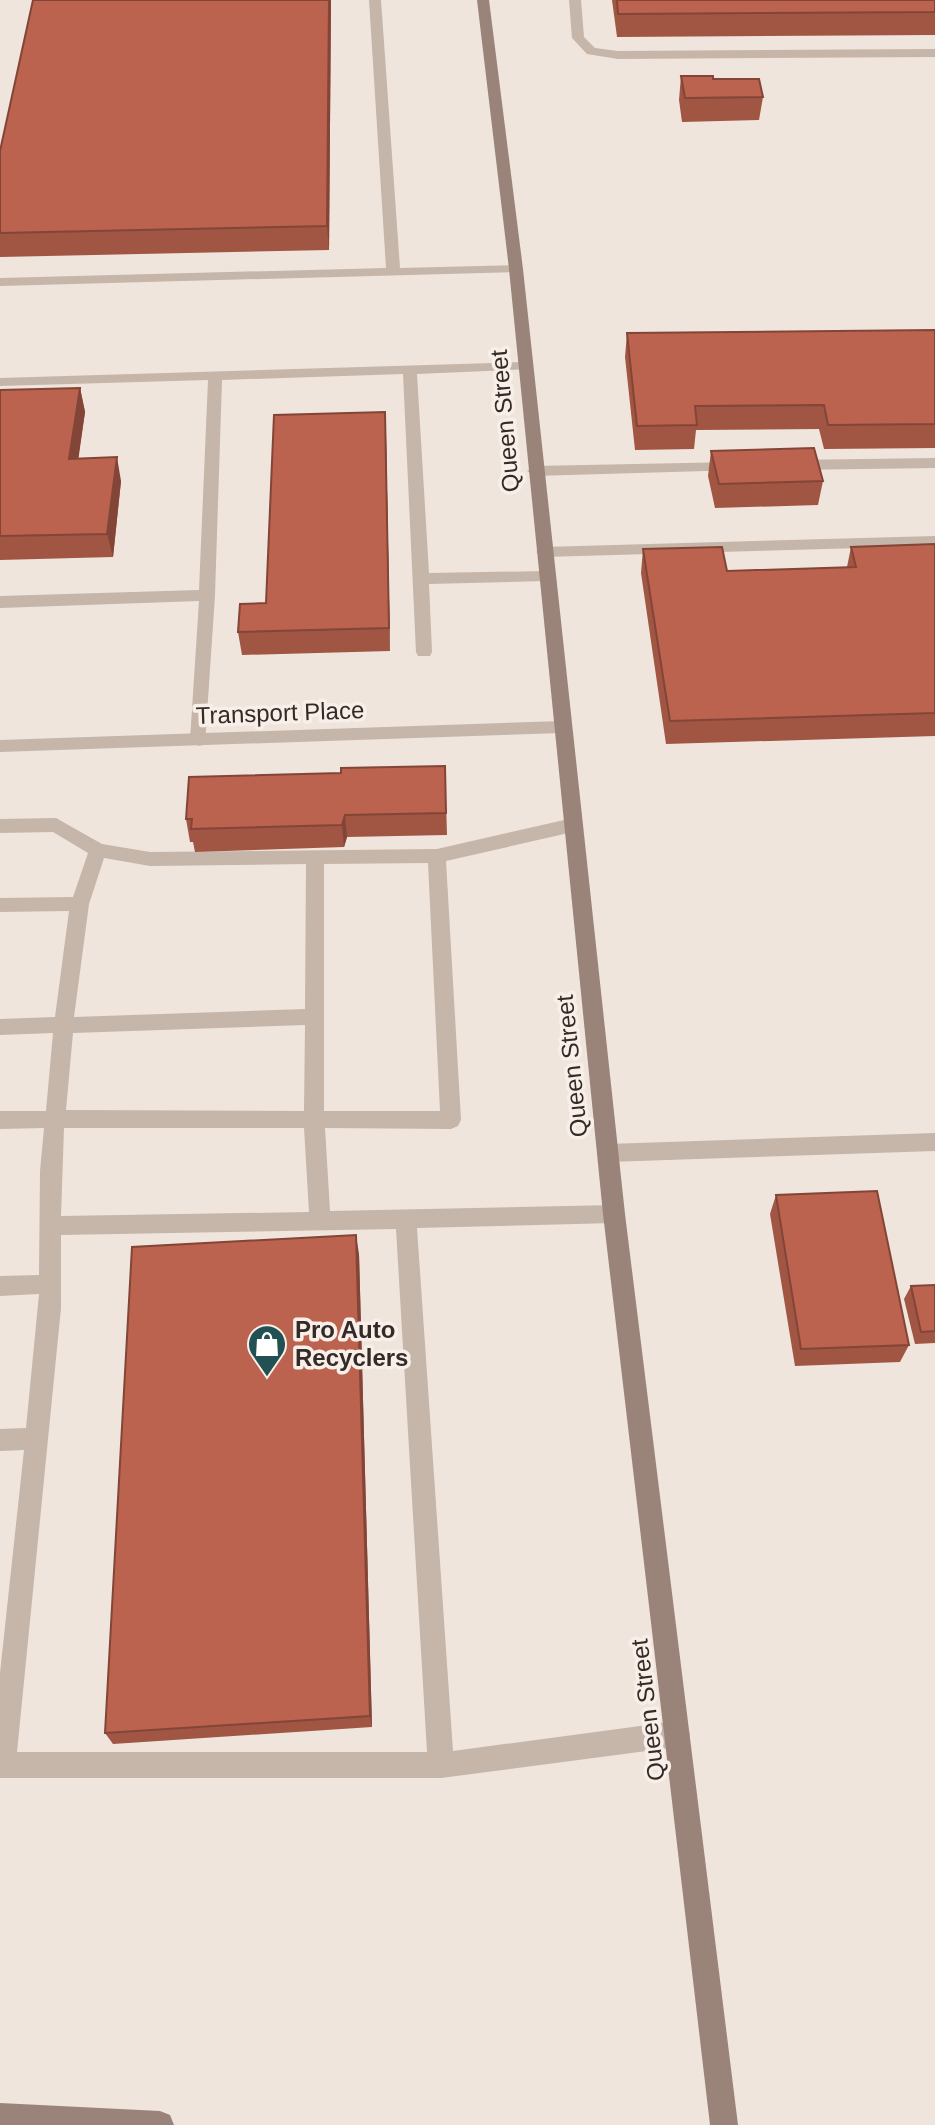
<svg xmlns="http://www.w3.org/2000/svg" width="935" height="2125" font-family="Helvetica,sans-serif">
<rect width="100%" height="100%" fill="#efe5dc"/>
<g fill="none" stroke-linecap="round" stroke-linejoin="round">
<g fill="#c6b5a9" fill-rule="evenodd">
<path d="M369,0H381L400,268L516,265L523,269L521,272L0,286V278L386,268Z"/>
<path d="M569,0H581L584,37L595,48L618,51L935,49V57L618,59L587,54L572,38Z"/>
<path d="M525,362L532,366L530,369L417,374L429,573L546,571L554,576L546,581L429,584L432,652L430,656H418L416,652L403,374L222,380L215,595L205,744L199,746L190,740L199,601L0,608V596L199,590L208,380L0,386V378Z"/>
<path d="M935,458V468L791,470L783,465L791,460Z"/>
<path d="M735,462L740,464V470L535,476L527,471L535,466Z"/>
<path d="M935,536V546L544,557L536,552L544,547Z"/>
<path d="M56,818L102,844L150,852L437,849L573,818L579,820L582,825L573,832L446,861L461,1120L458,1126L451,1129L325,1128L330,1211L614,1205L621,1207L625,1214L621,1221L614,1223L417,1228L453,1751L677,1721L686,1725L690,1734L686,1743L677,1747L441,1778H0V1673L24,1450L0,1451V1429L26,1428L39,1294L0,1296V1276L39,1275L40,1171L44,1128L0,1129V1111H46L53,1033L0,1035V1019L55,1017L69,911L0,912V898L73,897L88,853L53,832L0,833V819ZM104,858L150,866L306,864L305,1009L74,1017L89,904ZM428,863L440,1111H324V864ZM305,1025L304,1111L66,1110L73,1033ZM64,1128H304L309,1212L61,1216ZM396,1229L427,1752H17L61,1308V1235Z"/>
<path d="M935,1133V1151L608,1162L601,1159L598,1153L601,1147L608,1144Z"/>
</g>
<path fill="#c6b5a9" fill-rule="evenodd" d="M562,721L571,727L562,733L0,752V740Z"/>
<g fill="#9a847a" fill-rule="evenodd">
<path d="M477,0H489L523,269L625,1214L738,2125H710L603,1214L509,269Z"/>
<path d="M0,2103L160,2111L170,2115L174,2125H0Z"/>
</g>
</g>
<g fill="#a15543">
<path d="M331,0L329,250L0,257V151Z"/>
<path d="M612,0H935V35L617,37Z"/>
<path d="M681,76L713,79L763,97L759,120L682,122L679,100Z"/>
<path d="M935,330V448L824,449L819,429L696,430L694,449L635,450L625,357L627,333Z"/>
<path d="M80,388L85,412L78,458L121,481L113,557L0,560V390Z"/>
<path d="M386,436L390,651L242,655L238,632L266,603Z"/>
<path d="M711,451L823,481L818,505L715,508L708,476Z"/>
<path d="M935,544V736L666,744L641,573L643,549L727,571L847,567L851,547Z"/>
<path d="M445,766L447,835L347,837L344,847L195,852L193,842H190L186,819L341,773Z"/>
<path d="M776,1195L909,1345L900,1362L795,1366L770,1214Z"/>
<path d="M359,1254L372,1727L113,1744L105,1733Z"/>
<path d="M935,1285V1343L915,1344L904,1299L911,1286Z"/>
</g>
<g fill="#834537">
<path d="M329,0H331L329,250L327,226Z"/>
<path d="M80,388L85,412L75,483L69,459Z"/>
<path d="M385,412L386,436L390,651L389,628Z"/>
<path d="M117,457L121,481L113,557L107,534Z"/>
<path d="M345,815L347,837L344,847L342,825Z"/>
<path d="M356,1235L359,1254L372,1727L370,1716Z"/>
</g>
<g fill="#bb634e" stroke="#834537" stroke-width="2">
<path d="M33,0H329L327,226L0,233V151Z"/>
<path d="M617,0H935V12L618,14Z"/>
<path d="M681,76H713V79H759L763,97L685,98Z"/>
<path d="M935,330V424L828,425L824,405L695,406L697,425L637,426L627,333Z"/>
<path d="M80,388L69,459L117,457L107,534L0,536V390Z"/>
<path d="M385,412L389,628L238,632L240,604L266,603L274,415Z"/>
<path d="M814,448L823,481L719,484L711,451Z"/>
<path d="M935,544V713L670,721L643,549L722,547L727,571L856,567L851,547Z"/>
<path d="M445,766L446,813L345,815L342,825L191,829L192,819H186L189,777L341,773V768Z"/>
<path d="M877,1191L909,1345L801,1349L776,1195Z"/>
<path d="M356,1235L370,1716L105,1733L132,1247Z"/>
<path d="M935,1285V1331L921,1332L911,1286Z"/>
</g>
<defs>
<g id="shop-pin" transform="scale(2)"><path d="M0 17L-7.5 6A9.5 9.5 0 1 1 7.5 6Z" fill="#215152" stroke="#f8efe8"/><path d="M-5-2.5h2.3a2.7 3.5 0 0 1 5.4 0H5L5.5 6h-11ZM-1.5-2.5h3a1.5 2.3 0 0 0-3 0Z" fill="#fff"/></g>
</defs>
<g fill-rule="evenodd">
<use href="#shop-pin" x="267" y="1344"/>
</g>
<g text-anchor="middle" stroke-width="7" stroke-linejoin="round" paint-order="stroke">
<g font-size="24" fill="#342b28" stroke="#f8efe8">
<text transform="translate(505 421) rotate(-95)" y="8">Queen Street</text>
<text transform="translate(280 713) rotate(-2)" y="8">Transport Place</text>
<text transform="translate(572 1066) rotate(-96)" y="8">Queen Street</text>
<text transform="translate(648 1710) rotate(-97)" y="8">Queen Street</text>
</g>
<g font-size="24" font-weight="bold" fill="#342b28" stroke="#f8efe8" text-anchor="start">
<text x="295" y="1338">Pro Auto<tspan x="295" dy="28">Recyclers</tspan></text>
</g>
</g>
</svg>
